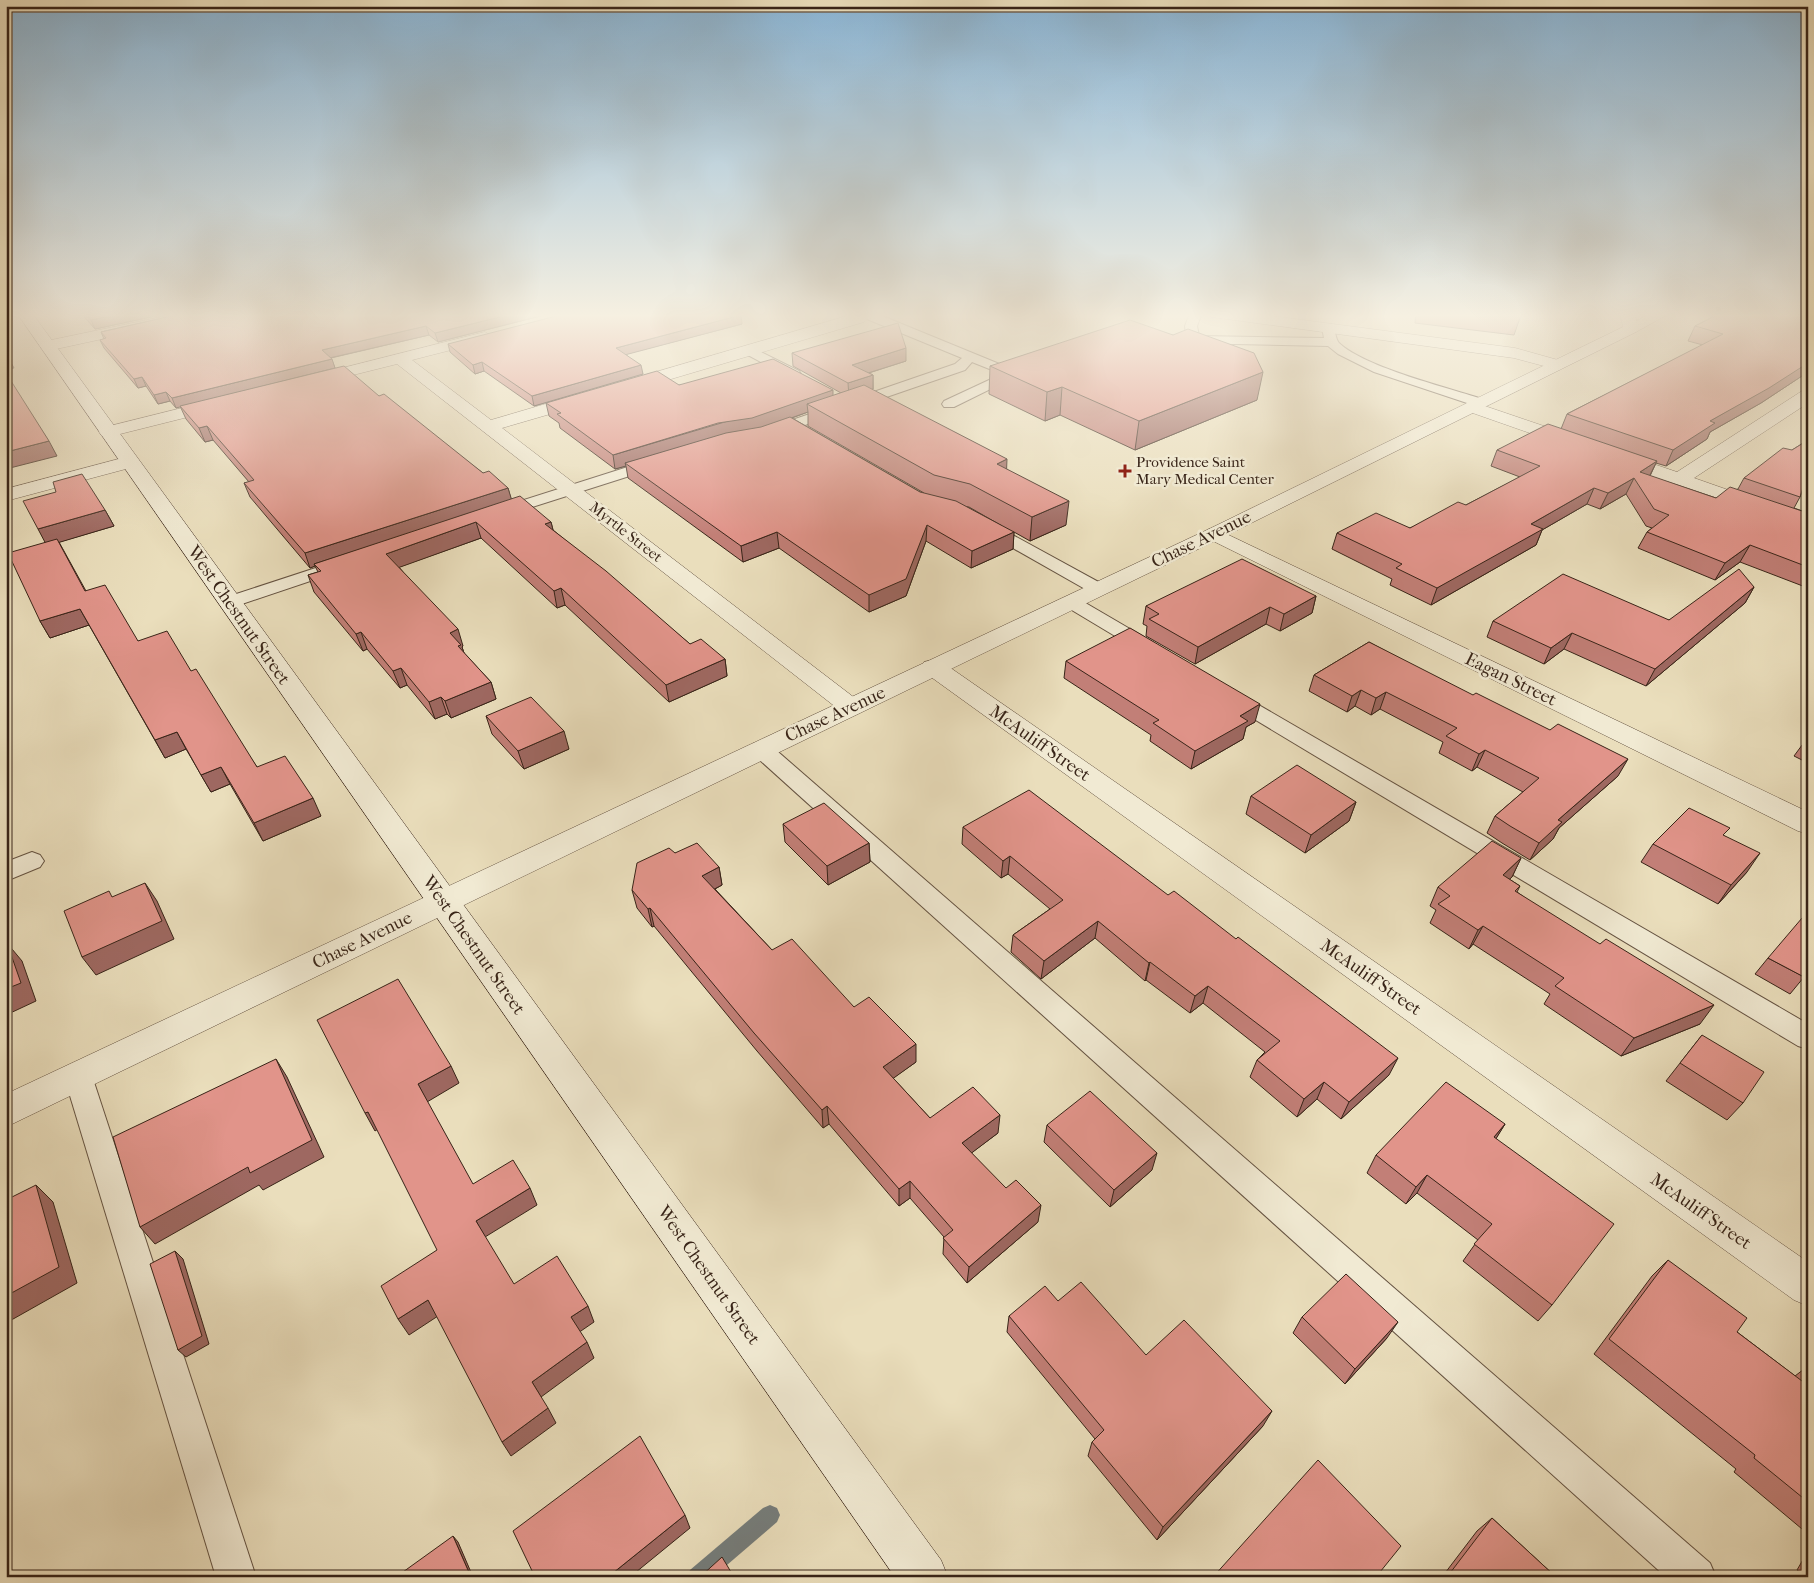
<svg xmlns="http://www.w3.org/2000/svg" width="1814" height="1583" font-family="'IM FELL French Canon',serif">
<rect width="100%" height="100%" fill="#eadebc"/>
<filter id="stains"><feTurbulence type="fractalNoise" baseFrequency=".004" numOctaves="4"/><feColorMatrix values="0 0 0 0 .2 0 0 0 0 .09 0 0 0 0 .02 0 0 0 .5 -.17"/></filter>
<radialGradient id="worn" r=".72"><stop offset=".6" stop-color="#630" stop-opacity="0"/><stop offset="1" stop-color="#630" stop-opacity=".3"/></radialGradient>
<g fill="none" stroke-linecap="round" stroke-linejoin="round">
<path fill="#757d7b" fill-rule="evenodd" d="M770,1505L777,1508L780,1515L777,1522L713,1577H687L690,1570L763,1508Z"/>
<g stroke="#645241" stroke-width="2">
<g id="service">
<path d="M860,313H875L1014,370H1021L1023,373L954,407H944L942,404L944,401L1002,374L972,362L965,370L776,435H766L764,432L766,429L955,364L962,358L862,317Z"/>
<path d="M1190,313H1202L1197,326L1199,336L1324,338L1322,328L1328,324L1332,325C1336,331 1335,338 1339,343C1366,368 1449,388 1486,400L1488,403L1486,406H1476L1374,372L1338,354L1328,346L1183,343L1181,340L1186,336L1185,326Z"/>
<path d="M751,347L799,371L801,374L799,377H789L746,354L745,351L746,348Z"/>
<path d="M656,458L664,463L661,466L504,516L498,518L490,513L492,510Z"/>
<path d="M987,521L1104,585L1107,589L1104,593H1092L981,530L979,526L981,522Z"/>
<path d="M337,561L343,562L346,566L343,570L236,606H224L221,602L224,598Z"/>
<path d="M1071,596L1077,598L1154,643L1157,647L1154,651H1140L1065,606L1062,602L1065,598Z"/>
<path d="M1231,691L1238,693L1808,1024V1049L1798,1046L1224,701L1221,697L1224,693Z"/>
<path d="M761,742L769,744L1710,1563L1716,1577H1666L753,754L750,749L753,744Z"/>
<path d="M32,852L40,855L44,861L40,867L6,881V862Z"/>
<path d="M78,1064L88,1067L92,1076L256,1577H216L64,1076L68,1067Z"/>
</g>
</g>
<g stroke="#645241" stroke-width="1">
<g id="minor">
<path d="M180,313H210L203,317L47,351L39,346L47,341Z"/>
<path d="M857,313H874L864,322L634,390H622L620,386L622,382Z"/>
<path d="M1205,313H1249L1515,348L1565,362L1567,365L1559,370L1514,358L1212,317Z"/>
<path d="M1651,313H1670L1636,332H1626L1623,329Z"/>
<path d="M485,332L493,337L490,340L412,360L491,420L576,395H588L590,399L588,403L502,428L860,702L864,707L860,712L851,715L842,712L397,364L313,385L307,383L305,380L307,377Z"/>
<path d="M1808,390V403L1694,478L1808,518V531L1611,462L1609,458L1611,454L1618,452L1677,472L1802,391Z"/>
<path d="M218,399L224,400L227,404L224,408L108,437L102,436L99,432L102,428Z"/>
<path d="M1473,402L1579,438L1582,442L1579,446H1567L1467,411L1464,407L1467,403Z"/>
<path d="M130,456L137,458L139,462L137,466L6,501V489Z"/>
<path d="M1214,528L1808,812V834L1798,831L1207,538L1204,534L1207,530Z"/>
<path d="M933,660L942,662L1808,1262V1306L1794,1300L924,672L921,667L924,662Z"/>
</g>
</g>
<g stroke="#645241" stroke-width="1">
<path id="tertiary" d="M1620,313H1634L1639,329L1636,332L1221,538L6,1127V1094L1207,530L1623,327Z"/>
</g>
<g stroke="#382418" stroke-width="1">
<path id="secondary" d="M17,313H32L941,1560L948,1577H895Z"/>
</g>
<use href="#service" fill="#f1ead3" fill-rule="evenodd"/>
<use href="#minor" fill="#f1ead3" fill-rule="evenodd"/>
<use href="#tertiary" fill="#f1ead3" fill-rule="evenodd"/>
<use href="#secondary" fill="#f1ead3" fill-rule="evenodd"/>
</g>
<g fill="#c27f77" stroke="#382418" fill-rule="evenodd">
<path d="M81,313H169L95,329Z"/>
<path d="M185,313H552L438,342L429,335L331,358L335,368L225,395L379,396L483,473L508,488L511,499L551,522L553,530L690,644L725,659L727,676L669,702L565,605L557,608L481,538L399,567L463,646L462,647L464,653L491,682L496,699L451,718L447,714L435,719L407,685L400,688L367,649L363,651L314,592L308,575L318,572L315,566L310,568L250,497L244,483L249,482L213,440L205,442L186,419L180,406L176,408L170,401L158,404L146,386L138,388L104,348L100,340L104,339L101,332Z"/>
<path d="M1416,313H1521V315L1514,335L1415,323Z"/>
<path d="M1721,313H1808V372L1761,403L1710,432L1707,439L1666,466L1656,463L1650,476L1716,498L1738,489L1744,478L1792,450L1808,440V494L1802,492L1800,497L1794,508L1808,513V588L1740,562L1715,580L1638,548L1647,532L1652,528L1646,526L1626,494L1600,509L1587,504L1542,530L1536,545L1431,605L1390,585L1392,579L1332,549L1337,533L1410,528L1466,505L1520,477L1491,466L1497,450L1561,429L1567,414L1703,345L1688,341L1695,326Z"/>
<path d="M742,324L626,354L643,374L534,406L484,371L475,374L450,352L448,344Z"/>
<path d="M1173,335L1257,400L1135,450L1060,415L1045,421L989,394L990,366Z"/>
<path d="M792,353L906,361L869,373L873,375V389H871L1007,469L1066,525L1030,541L1014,532L1013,549L971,568L926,541L906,596L869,612L779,548L743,562L628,478L626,466L615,469L560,428L559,423L549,416L546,403L679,385L833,396L841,393L793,366ZM808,412V426L924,493L920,492L792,418ZM967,507H969L1002,526Z"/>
<path d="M105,510L114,526L59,542L86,591L138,641L191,671L257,767L321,816L263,841L230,784L211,792L186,749L165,758L89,625L50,638L40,621L46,543Z"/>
<path d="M1754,587L1745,603L1646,686L1564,649L1544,664L1487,637L1493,621L1669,620Z"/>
<path d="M1316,596L1312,613L1280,631L1266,624L1195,664L1146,636L1147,626L1143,624L1146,606Z"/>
<path d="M1369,642L1618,776L1559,828L1553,839L1530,860L1502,843L1487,833L1495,816L1523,792L1477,767L1472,771L1439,753L1443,742L1380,709L1371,715L1355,706L1347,712L1309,691L1314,675Z"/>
<path d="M1066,661L1255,722L1246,727L1243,739L1191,769L1150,741L1151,735L1064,678Z"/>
<path d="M486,716L569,749L524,769L492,734Z"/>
<path d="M1808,737V763L1794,756Z"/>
<path d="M1251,796L1356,802L1349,821L1305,853L1246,814Z"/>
<path d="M783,824L869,843L870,862L828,885L785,842Z"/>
<path d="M963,827L1389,1075L1341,1119L1317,1099L1297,1117L1250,1077L1257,1060L1265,1052L1203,1003L1190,1013L1146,980L1145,981L1095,938L1041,979L1011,952L1013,935L1050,909L1008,874L1001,878L962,844Z"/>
<path d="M1725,836L1747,872L1718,904L1641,862L1653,844Z"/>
<path d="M675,853L719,867L722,885L715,889L772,950L854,1007L916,1062L893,1078L930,1118L998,1133L971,1153L1038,1222L967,1283L943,1254L944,1237L910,1198L899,1206L829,1124L823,1128L757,1051L654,926L652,927L637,908L632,890Z"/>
<path d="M1521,858L1512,877L1509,879L1520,886L1517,892L1700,1024L1621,1056L1544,1004L1550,994L1473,944L1469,949L1430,923L1436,910L1430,906L1438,887Z"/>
<path d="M1768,958L1804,977L1790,994L1755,974Z"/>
<path d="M1702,1035L1743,1103L1727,1120L1666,1081Z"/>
<path d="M1505,1124L1496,1138L1552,1305L1538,1321L1463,1261L1478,1240L1417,1193L1406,1204L1367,1173L1376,1155Z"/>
<path d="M1047,1125L1152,1170L1110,1207L1044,1142Z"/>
<path d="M1668,1260L1737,1332L1795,1376L1808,1366V1534L1734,1472L1736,1469L1594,1354L1652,1276Z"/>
<path d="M1058,1301L1146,1355L1263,1426L1157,1540L1088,1456L1092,1442L1095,1439L1007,1332L1009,1316Z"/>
<path d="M1302,1317L1387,1338L1345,1384L1293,1333Z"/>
<path d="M1492,1518L1556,1577H1442L1477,1531Z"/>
<path d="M1808,1551V1577H1806L1797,1570Z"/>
</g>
<g fill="#9e6861" stroke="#382418">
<path d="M124,313H169L95,329L91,320Z"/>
<path d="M516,313H552L438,342L435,333Z"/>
<path d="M741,315L742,324L617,357L616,348Z"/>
<path d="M426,326L429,335L325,359L322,350Z"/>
<path d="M906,348V361L852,378V365Z"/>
<path d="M6,355H7L14,368L6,369Z"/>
<path d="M332,359L335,368L176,408L172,398Z"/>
<path d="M482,362L484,371L475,374L473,365Z"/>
<path d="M1808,363V372L1761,403L1710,432L1707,439L1666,466L1673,450L1710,421Z"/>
<path d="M641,365L643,374L534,406L532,396Z"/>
<path d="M1263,372L1257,400L1135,450L1139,421Z"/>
<path d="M873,375V389L849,397L848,383Z"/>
<path d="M142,377L146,386L138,388L134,379Z"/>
<path d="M1062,387L1060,415L1045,421L1047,392Z"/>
<path d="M833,390V404H807L808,412L754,431L625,463L626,466L615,469L613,455Z"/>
<path d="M166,392L170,401L158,404L154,395Z"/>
<path d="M207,426L213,440L205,442L199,428Z"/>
<path d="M49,441L57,456L6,469V452Z"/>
<path d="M1007,459L1006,483L997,464Z"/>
<path d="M1657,461L1649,477L1640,472Z"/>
<path d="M1634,478L1626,494L1600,509L1608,493Z"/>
<path d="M508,488L512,501L314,564L315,566L310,568L305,553Z"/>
<path d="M1594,488L1587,504L1542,530L1536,545L1431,605L1437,588L1531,524Z"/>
<path d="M1069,501L1066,525L1030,541L1032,517Z"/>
<path d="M105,510L114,526L47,546L38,529Z"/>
<path d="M476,522L481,538L392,570L386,554Z"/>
<path d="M551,522L555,538L545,524Z"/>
<path d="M927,525L926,541L906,596L869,612V595Z"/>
<path d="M777,532L779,548L743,562L741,546Z"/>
<path d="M1014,532L1013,549L971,568L972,551Z"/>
<path d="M1750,545L1740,562L1715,580L1725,563Z"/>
<path d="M1754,587L1745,603L1646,686L1655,669Z"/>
<path d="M561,588L565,605L557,608L554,591Z"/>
<path d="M1316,596L1312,613L1280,631L1284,614Z"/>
<path d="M1270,607L1266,624L1195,664L1198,647Z"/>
<path d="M80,609L89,625L50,638L40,621Z"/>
<path d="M458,629L463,646L462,647L467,662L450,633Z"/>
<path d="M361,632L367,649L363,651L356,634Z"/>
<path d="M1572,633L1564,649L1544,664L1551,648Z"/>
<path d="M725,659L727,676L669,702L666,685Z"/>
<path d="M401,668L407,685L400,688L393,671Z"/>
<path d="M491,682L496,699L451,718L445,701Z"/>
<path d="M1361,690L1355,706L1347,712L1352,696Z"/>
<path d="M1386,692L1380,709L1371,715L1376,698Z"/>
<path d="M441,697L447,714L435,719L429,702Z"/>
<path d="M1260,704L1255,722L1246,727L1243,739L1191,769L1195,751L1240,716Z"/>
<path d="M564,731L569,749L524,769L518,751Z"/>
<path d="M177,732L186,749L165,758L155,740Z"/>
<path d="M1485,750L1477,767L1472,771L1479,754Z"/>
<path d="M1628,759L1618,776L1559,828L1553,839L1530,860L1539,843L1558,820Z"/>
<path d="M221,767L230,784L211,792L201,775Z"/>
<path d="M313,798L321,816L263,841L254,823Z"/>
<path d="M1356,802L1349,821L1305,853L1311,835Z"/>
<path d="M869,843L870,862L828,885L827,866Z"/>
<path d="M1760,853L1747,872L1718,904L1731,885Z"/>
<path d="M1010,856L1008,874L1001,878L1003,861Z"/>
<path d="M1521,858L1512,877L1493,894L1503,875Z"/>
<path d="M719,867L722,885L705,894L702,876Z"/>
<path d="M145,883L157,901L174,939L96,975L82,957Z"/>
<path d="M650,908L654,926L652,927L648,909Z"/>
<path d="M1098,921L1095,938L1041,979L1044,961Z"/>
<path d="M1483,926L1473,944L1469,949L1478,930Z"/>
<path d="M7,943L22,961L36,1001L6,1015Z"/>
<path d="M1150,962L1146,980L1145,981L1149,963Z"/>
<path d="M1208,986L1203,1003L1190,1013L1195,996Z"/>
<path d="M1714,1005L1700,1024L1621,1056L1634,1038Z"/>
<path d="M916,1044V1062L884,1085L883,1067Z"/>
<path d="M1398,1058L1389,1075L1341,1119L1349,1102Z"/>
<path d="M276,1059L287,1077L324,1157L263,1190L259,1185L155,1244L140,1227Z"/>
<path d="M451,1066L459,1083L427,1102L418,1084Z"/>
<path d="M1324,1082L1317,1099L1297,1117L1304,1099Z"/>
<path d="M827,1106L829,1124L823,1128L822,1110Z"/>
<path d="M368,1112L378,1129L375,1131L365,1113Z"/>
<path d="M1000,1115L998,1133L961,1161L962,1143Z"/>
<path d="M1505,1124L1494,1142V1137Z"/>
<path d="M1157,1153L1152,1170L1110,1207L1114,1190Z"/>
<path d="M1427,1175L1417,1193L1406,1204L1416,1187Z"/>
<path d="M910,1181V1198L899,1206V1189Z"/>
<path d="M36,1185L53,1202L77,1283L6,1323V1296Z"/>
<path d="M530,1188L537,1205L485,1237L476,1221Z"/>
<path d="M1041,1205L1038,1222L967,1283L969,1267Z"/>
<path d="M175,1251L183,1259L209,1344L186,1357L178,1350Z"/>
<path d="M428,1300L438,1316L409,1335L398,1319Z"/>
<path d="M588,1306L594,1322L578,1333L571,1317Z"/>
<path d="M1398,1322L1387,1338L1345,1384L1355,1369Z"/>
<path d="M587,1342L594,1358L541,1397L532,1382Z"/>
<path d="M548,1408L556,1423L511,1456L502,1442Z"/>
<path d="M1272,1411L1263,1426L1157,1540L1163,1527Z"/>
<path d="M685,1515L690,1528L630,1577H608Z"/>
<path d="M453,1536L458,1542L473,1577H471Z"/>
</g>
<g fill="#e1948a" stroke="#382418">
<path d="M85,313H124L91,320Z"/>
<path d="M185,313H516L435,333L426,326L322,350L332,359L172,398L166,392L154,395L142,377L134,379L100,340L106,338L101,332Z"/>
<path d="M568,313H738L741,315L616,348L641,365L532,396L482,362L473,365L448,344Z"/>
<path d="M1506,313H1521V315Z"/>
<path d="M1721,313H1800L1808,314V363L1769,388L1710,421L1715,423L1673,450L1567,414L1723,334L1695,326Z"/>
<path d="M1130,320L1173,335L1188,329L1254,353L1263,372L1139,421L1062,387L1047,392L990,366Z"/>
<path d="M898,323L906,348L852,365L873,375L848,383L792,353Z"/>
<path d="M773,359L833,390L752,418L718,423L613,455L557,414L561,413L546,403L657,371L679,385Z"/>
<path d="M344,366L379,396L384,394L483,473L489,471L508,488L305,553L244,483L254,480L207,426L199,428L180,406Z"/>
<path d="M6,373L49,441L6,452Z"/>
<path d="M864,385L1007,459L997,464L1069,501L1032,517L970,484L934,475L807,404Z"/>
<path d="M790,417L920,492L956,501L1014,532L972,551L927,525L906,579L869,595L777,532L741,546L625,463L726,433L761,427Z"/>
<path d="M1548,424L1657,461L1640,472L1716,498L1730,487L1808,513V567L1750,545L1725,563L1647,532L1669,515L1654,509L1634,478L1608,493L1594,488L1531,524L1543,529L1437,588L1396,568L1402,564L1337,533L1376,513L1410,528L1458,502L1466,505L1540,466L1497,450Z"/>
<path d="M1808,440V479L1806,478L1800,497L1744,478L1783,448L1792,450Z"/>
<path d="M82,474L105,510L38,529L23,501L56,492L53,482Z"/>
<path d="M520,496L551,522L545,524L606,571L690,644L701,639L725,659L666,685L561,588L554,591L476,522L386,554L458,629L450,633L461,645L458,646L491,682L445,701L441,697L429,702L401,668L393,671L361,632L356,634L308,575L321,571L314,564Z"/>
<path d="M57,539L85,591L105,585L138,641L167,631L191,671L196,669L257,767L285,756L313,798L254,823L221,767L201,775L177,732L155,740L80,609L40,621L8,553Z"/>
<path d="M1242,559L1316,596L1284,614L1270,607L1198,647L1149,619L1159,614L1146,606Z"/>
<path d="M1739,569L1754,587L1655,669L1572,633L1551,648L1493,621L1563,574L1669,620Z"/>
<path d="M1130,628L1260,704L1240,716L1248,721L1195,751L1153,723L1159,720L1066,661Z"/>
<path d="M1369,642L1473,695L1476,693L1550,730L1558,724L1628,759L1558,820L1562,822L1539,843L1510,826L1495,816L1539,778L1485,750L1479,754L1446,736L1457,728L1386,692L1376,698L1361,690L1352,696L1314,675Z"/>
<path d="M531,697L564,731L518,751L486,716Z"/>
<path d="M1297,765L1356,802L1311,835L1251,796Z"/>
<path d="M1029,790L1168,895L1174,891L1236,939L1238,937L1398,1058L1349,1102L1324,1082L1304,1099L1257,1060L1280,1041L1208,986L1195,996L1150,962L1149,963L1098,921L1044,961L1013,935L1063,900L1010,856L1003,861L963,827Z"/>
<path d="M824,803L869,843L827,866L783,824Z"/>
<path d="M1689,808L1730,828L1723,835L1760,853L1731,885L1653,844Z"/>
<path d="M1492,841L1521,858L1503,875L1520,886L1515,891L1600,944L1606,939L1714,1005L1634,1038L1555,986L1564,978L1483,926L1478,930L1438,904L1450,896L1438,887Z"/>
<path d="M697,843L719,867L702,876L772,950L792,939L854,1007L869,997L916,1044L883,1067L930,1118L973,1087L1000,1115L962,1143L1006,1188L1016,1180L1041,1205L969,1267L943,1238L953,1230L910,1181L899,1189L827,1106L822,1110L754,1033L650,908L648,909L632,890L637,863L669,848L675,853Z"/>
<path d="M145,883L162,921L82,957L64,911L109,891L112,897Z"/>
<path d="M1808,911V972L1804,977L1768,958Z"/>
<path d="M7,943L21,983L6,989V944Z"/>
<path d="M398,979L451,1066L418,1084L473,1184L513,1160L530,1188L476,1221L514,1284L557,1256L588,1306L571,1317L587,1342L532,1382L548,1408L502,1442L428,1300L398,1319L381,1286L437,1250L368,1112L365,1113L317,1020Z"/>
<path d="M1702,1035L1764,1072L1743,1103L1680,1063Z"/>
<path d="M276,1059L312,1140L250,1173L248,1167L140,1227L113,1137Z"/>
<path d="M1446,1082L1505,1124L1494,1137L1614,1224L1552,1305L1474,1244L1492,1224L1427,1175L1416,1187L1376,1155Z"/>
<path d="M1090,1091L1157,1153L1114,1190L1047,1125Z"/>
<path d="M36,1185L59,1267L6,1296V1200Z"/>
<path d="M175,1251L202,1336L178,1350L150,1264Z"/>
<path d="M1668,1260L1747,1318L1737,1332L1802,1381L1808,1372V1502L1754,1458L1755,1455L1609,1339Z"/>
<path d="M1346,1274L1398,1322L1355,1369L1302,1317Z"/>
<path d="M1081,1282L1146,1355L1184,1320L1272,1411L1163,1527L1092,1442L1104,1430L1009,1316L1045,1286L1058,1301Z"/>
<path d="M640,1436L685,1515L608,1577H535L513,1531Z"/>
<path d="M1318,1460L1401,1546L1376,1577H1213Z"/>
<path d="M1492,1518L1556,1577H1447Z"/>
<path d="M453,1536L471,1577H396Z"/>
<path d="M722,1557L734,1577H700Z"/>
</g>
<linearGradient id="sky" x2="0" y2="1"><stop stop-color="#8ab6d7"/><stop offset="0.59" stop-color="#f6f0e1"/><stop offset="1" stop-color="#f6f0e1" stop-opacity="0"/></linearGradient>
<rect width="1814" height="535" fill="url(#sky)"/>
<path fill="#8f2418" stroke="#f1ead3" stroke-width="2" d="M1122.5 463.5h5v5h5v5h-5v5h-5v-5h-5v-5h5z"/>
<g text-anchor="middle" stroke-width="5" stroke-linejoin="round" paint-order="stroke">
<g font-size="15" fill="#382418" stroke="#f1ead3" text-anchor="start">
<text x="1136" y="467">Providence Saint<tspan x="1136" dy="17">Mary Medical Center</tspan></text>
</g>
<g font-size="15" fill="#382418" stroke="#f1ead3">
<text transform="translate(626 532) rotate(38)" y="5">Myrtle Street</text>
</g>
<g font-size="18" fill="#382418" stroke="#f1ead3">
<text transform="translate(1201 539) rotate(-26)" y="6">Chase Avenue</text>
<text transform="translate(239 615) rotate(55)" y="6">West Chestnut Street</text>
<text transform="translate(1511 679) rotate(26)" y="6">Eagan Street</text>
<text transform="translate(835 714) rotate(-25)" y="6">Chase Avenue</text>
<text transform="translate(1040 743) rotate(35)" y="6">McAuliff Street</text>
<text transform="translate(362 940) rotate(-26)" y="6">Chase Avenue</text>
<text transform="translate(474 945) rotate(55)" y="6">West Chestnut Street</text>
<text transform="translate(1371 977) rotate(35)" y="6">McAuliff Street</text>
<text transform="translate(1701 1211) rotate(35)" y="6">McAuliff Street</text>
<text transform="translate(709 1275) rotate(55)" y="6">West Chestnut Street</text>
</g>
</g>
<rect width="1814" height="1583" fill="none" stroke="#eadebc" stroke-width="25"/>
<rect x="8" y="8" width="1799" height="1568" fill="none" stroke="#382418" stroke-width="2.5"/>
<rect x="12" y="12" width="1789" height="1558" fill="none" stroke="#382418"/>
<rect width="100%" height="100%" filter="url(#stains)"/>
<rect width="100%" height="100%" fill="url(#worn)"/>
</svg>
